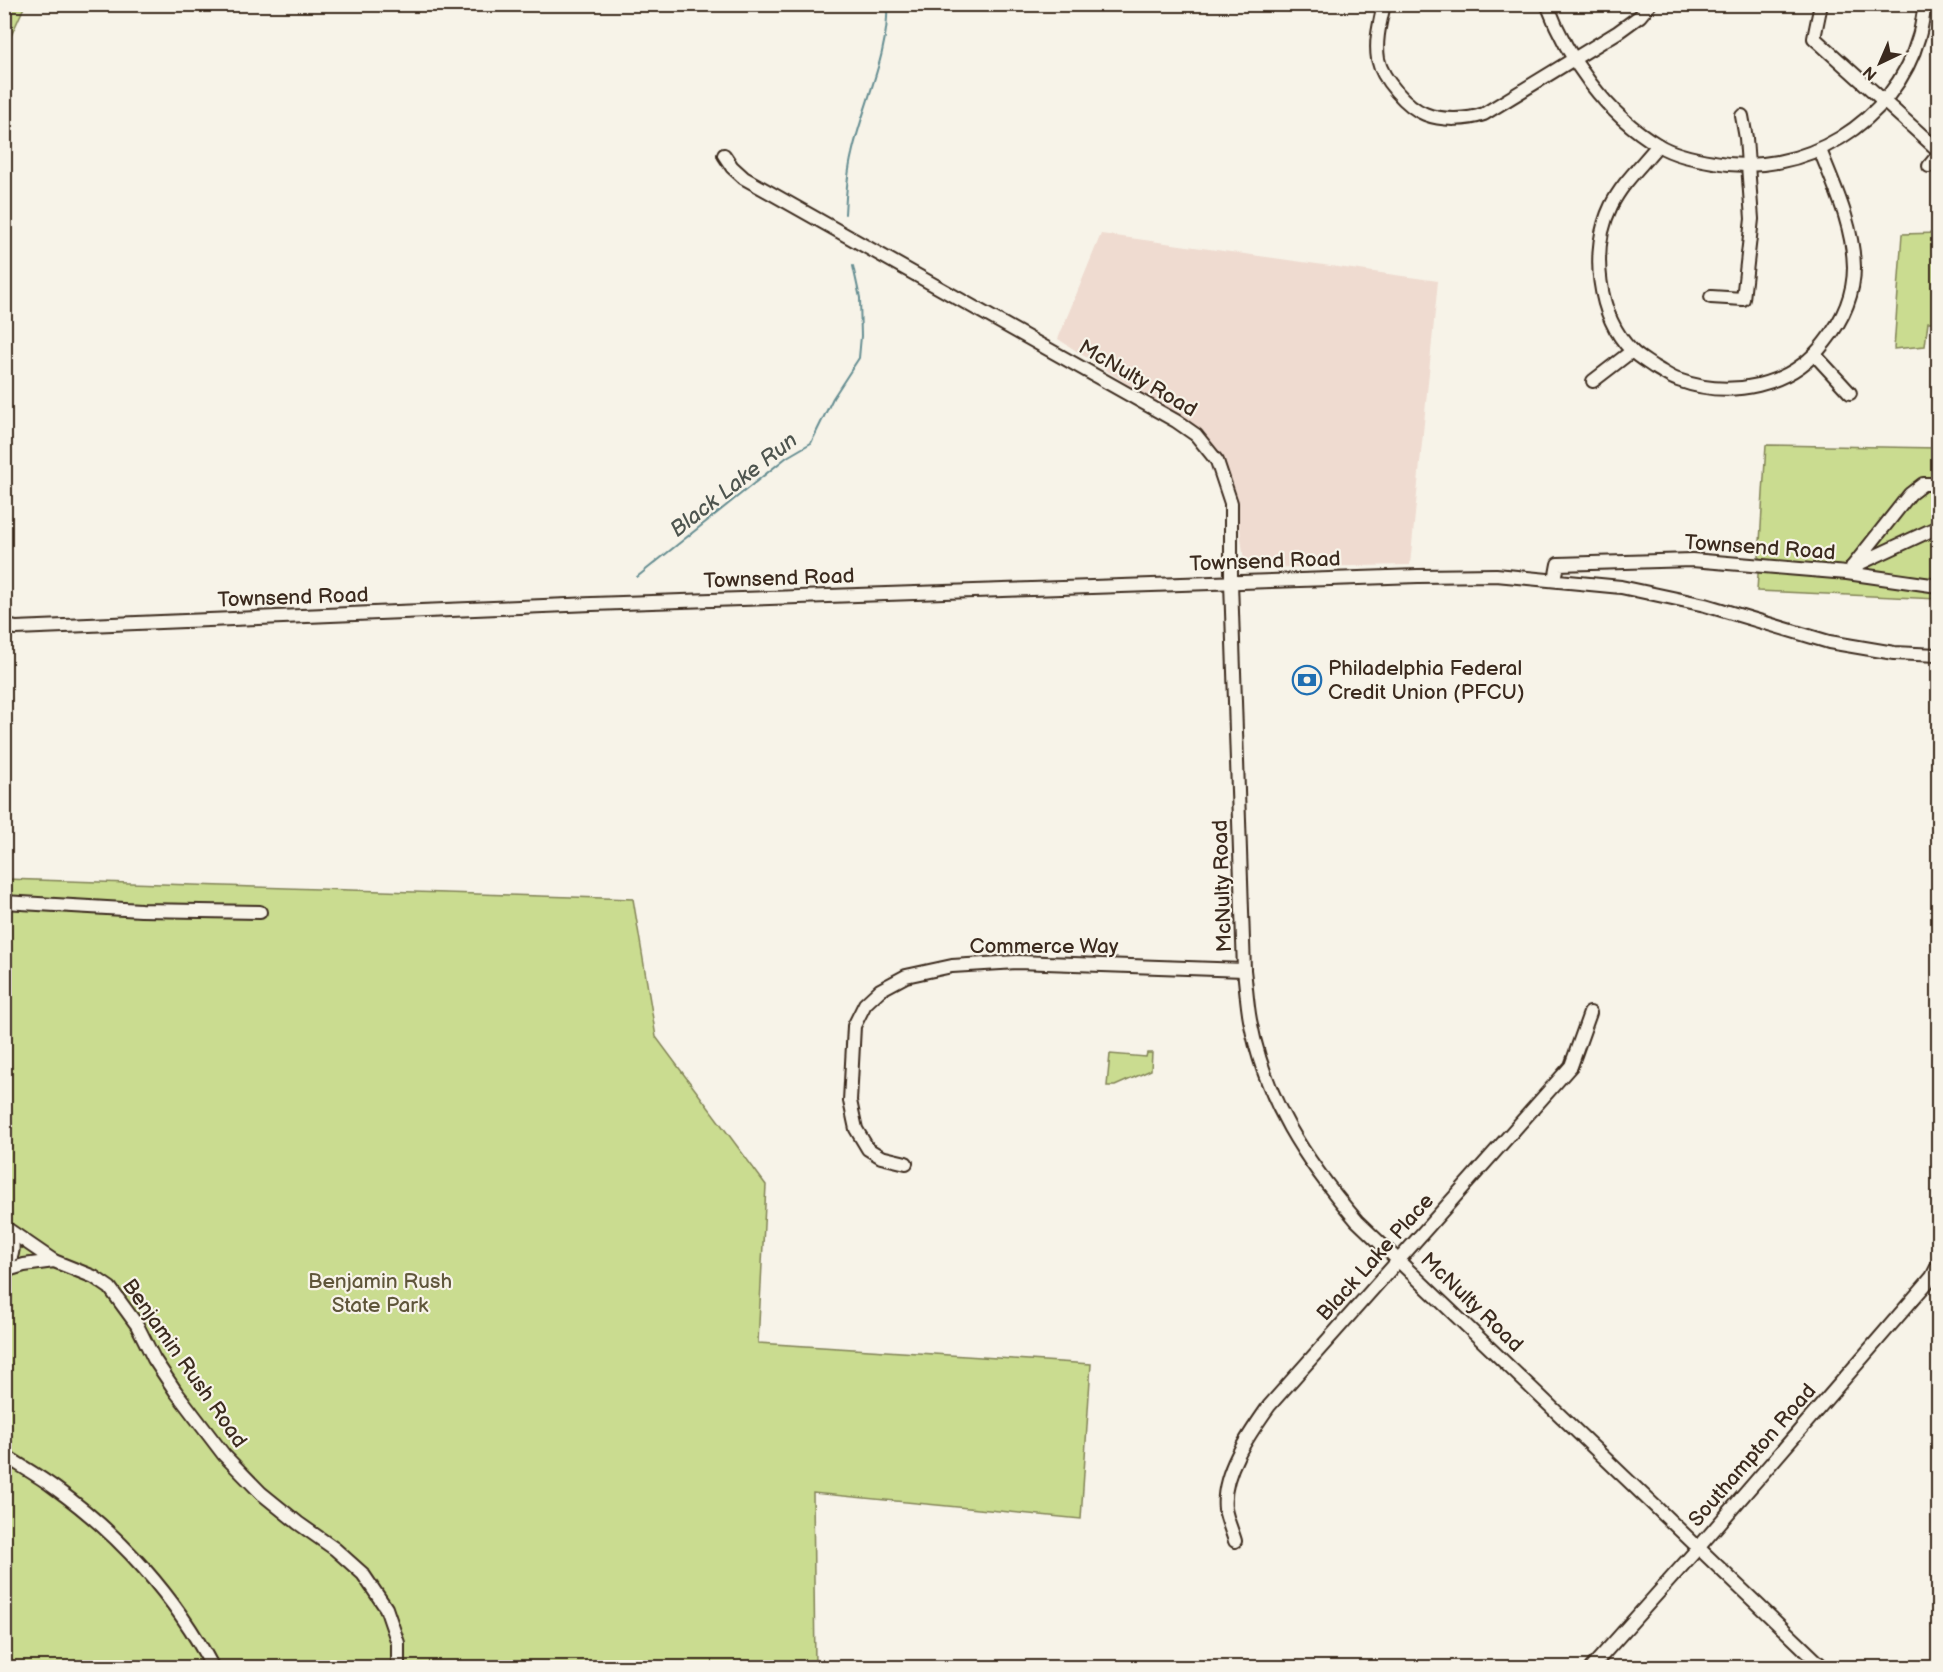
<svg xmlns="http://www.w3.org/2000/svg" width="1943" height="1672" font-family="'Balsamiq Sans',sans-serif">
<rect width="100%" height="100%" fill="#f7f3e8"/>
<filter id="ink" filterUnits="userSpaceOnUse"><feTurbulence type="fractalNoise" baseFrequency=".0167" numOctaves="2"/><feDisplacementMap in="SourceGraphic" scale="12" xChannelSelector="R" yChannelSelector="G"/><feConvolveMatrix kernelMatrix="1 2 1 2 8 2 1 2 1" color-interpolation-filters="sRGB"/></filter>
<g filter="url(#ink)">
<path fill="#efdbd0" d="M1101,234L1438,281L1410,565L1245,568L1236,500L1224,462L1212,445L1181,419L1058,339Z"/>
<g fill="#cadc90" stroke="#828357" stroke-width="1.5">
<path d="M5,4L25,5L5,49L4,5Z"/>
<path d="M1938,233V322H1928L1925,346L1894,349L1902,234Z"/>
<path d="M1766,445L1938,448V599L1757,591Z"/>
<path d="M5,879L633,899L656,1037L766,1185L758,1343L1091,1364L1081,1519L813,1493L815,1667L5,1668Z"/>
<path d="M1147,1053H1152L1151,1070L1115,1086H1107L1110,1054L1146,1057Z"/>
</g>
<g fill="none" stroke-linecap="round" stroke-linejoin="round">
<g stroke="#668e92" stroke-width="2">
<path d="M845,214C846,194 847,174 852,154C862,107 890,53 887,4"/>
<path d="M637,577L787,457L811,443L833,398L859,358L861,336L860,298L853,266"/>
</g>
<g stroke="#3b2a1e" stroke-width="16">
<g id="minor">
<path d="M1384,4C1380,23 1375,40 1378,59C1382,79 1407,107 1425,114C1442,121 1468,120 1484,114L1618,32L1640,16L1650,4"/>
<path d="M1547,4C1568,60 1606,114 1658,145C1674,155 1695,159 1714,162C1801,179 1895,123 1919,36C1922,26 1923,15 1925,4"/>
<path d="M1821,4L1814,38L1938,150"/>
<path d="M1658,145C1642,165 1622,183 1611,206C1590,249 1597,316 1632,351C1638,357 1647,362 1654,367C1662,371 1669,377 1678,380C1730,399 1791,387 1825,342C1842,321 1854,295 1854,267C1853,225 1835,188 1820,150"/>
<path d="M724,155L732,167L744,178L1176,421L1196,435L1217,461L1231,503V582L1244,970C1246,986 1247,1004 1250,1020C1265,1100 1305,1160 1357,1221L1824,1668"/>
<path d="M1929,166L1938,155"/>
<path d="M1711,297L1743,299L1752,219L1746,138L1742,116"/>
<path d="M1815,355L1850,393"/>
<path d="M1593,381L1632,351"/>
<path d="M1853,566L1910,494L1923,484H1938"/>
<path d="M1852,567L1938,527"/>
<path d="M1555,580L1558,564L1692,560L1847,573L1938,586"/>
<path d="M4,625L16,628L592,604L1418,576L1496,575L1621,587L1705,605L1829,642L1894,653L1938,655"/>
<path d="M4,902L141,910L260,912"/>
<path d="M906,1163L881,1157L868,1149L856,1129L850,1101L854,1026L865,1004L880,990L906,976L952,966L1017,962L1244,970"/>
<path d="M6,1228L54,1261"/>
<path d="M4,1269C14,1255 16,1245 7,1230"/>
<path d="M4,1271L24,1265L54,1261L94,1277L110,1288L137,1325L154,1359L176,1392L224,1455L261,1493L298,1523L335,1549L363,1574L386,1608L398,1643V1668"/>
<path d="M4,1455C21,1466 39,1476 55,1488C119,1534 176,1597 213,1668"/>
<path d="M1235,1541C1232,1531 1227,1520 1225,1509C1221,1473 1250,1433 1269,1406L1571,1066L1590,1013"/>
<path d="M1591,1668L1699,1547L1932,1277L1938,1265"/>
</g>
</g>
<use href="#minor" stroke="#f7f3e8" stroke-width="12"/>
</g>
</g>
<defs>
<g id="bank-ring" transform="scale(1.5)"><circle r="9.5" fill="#f7f3e8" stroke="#1f6fb2" stroke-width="1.5"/><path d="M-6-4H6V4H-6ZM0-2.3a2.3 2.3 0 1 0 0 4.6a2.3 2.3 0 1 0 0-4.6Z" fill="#1f6fb2"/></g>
</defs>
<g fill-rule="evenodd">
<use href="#bank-ring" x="1307" y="680"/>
</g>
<g text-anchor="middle" stroke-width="4.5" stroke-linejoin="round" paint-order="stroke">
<g font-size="21" fill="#3b2a1e" stroke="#f7f3e8">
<text transform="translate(1138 378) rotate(30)" y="7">McNulty Road</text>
<text transform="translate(1760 547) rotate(4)" y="7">Townsend Road</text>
<text transform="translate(1265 561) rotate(-2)" y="7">Townsend Road</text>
<text transform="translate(779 578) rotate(-2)" y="7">Townsend Road</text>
<text transform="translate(293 597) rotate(-2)" y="7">Townsend Road</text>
<text transform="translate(1222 886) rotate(-92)" y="7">McNulty Road</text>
<text x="1044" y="953">Commerce Way</text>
<text transform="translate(1375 1257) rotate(-48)" y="7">Black Lake Place</text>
<text transform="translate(1472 1302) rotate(44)" y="7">McNulty Road</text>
<text transform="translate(185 1363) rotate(55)" y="7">Benjamin Rush Road</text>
<text transform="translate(1752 1455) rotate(-49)" y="7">Southampton Road</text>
</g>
<g font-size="21" fill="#3b2a1e" stroke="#f7f3e8" text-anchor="start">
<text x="1328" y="675">Philadelphia Federal<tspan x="1328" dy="24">Credit Union (PFCU)</tspan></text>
</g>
<g font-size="21" fill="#5f563a" stroke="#f7f3e8">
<text x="380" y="1288">Benjamin Rush<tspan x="380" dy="24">State Park</tspan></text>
</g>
<g font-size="22" font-style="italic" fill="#4d544e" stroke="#f7f3e8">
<text transform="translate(733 484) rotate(-38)" y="8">Black Lake Run</text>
</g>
</g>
<rect width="1943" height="1672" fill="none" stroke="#f7f3e8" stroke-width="24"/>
<rect x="12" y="12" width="1919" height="1648" fill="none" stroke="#3b2a1e" stroke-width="2" filter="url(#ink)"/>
<g transform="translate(1880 63) rotate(224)" stroke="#f7f3e8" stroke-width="4.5" paint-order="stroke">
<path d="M0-4.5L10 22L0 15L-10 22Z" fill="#3b2a1e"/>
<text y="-9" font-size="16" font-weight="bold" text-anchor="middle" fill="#3b2a1e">N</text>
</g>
</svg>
